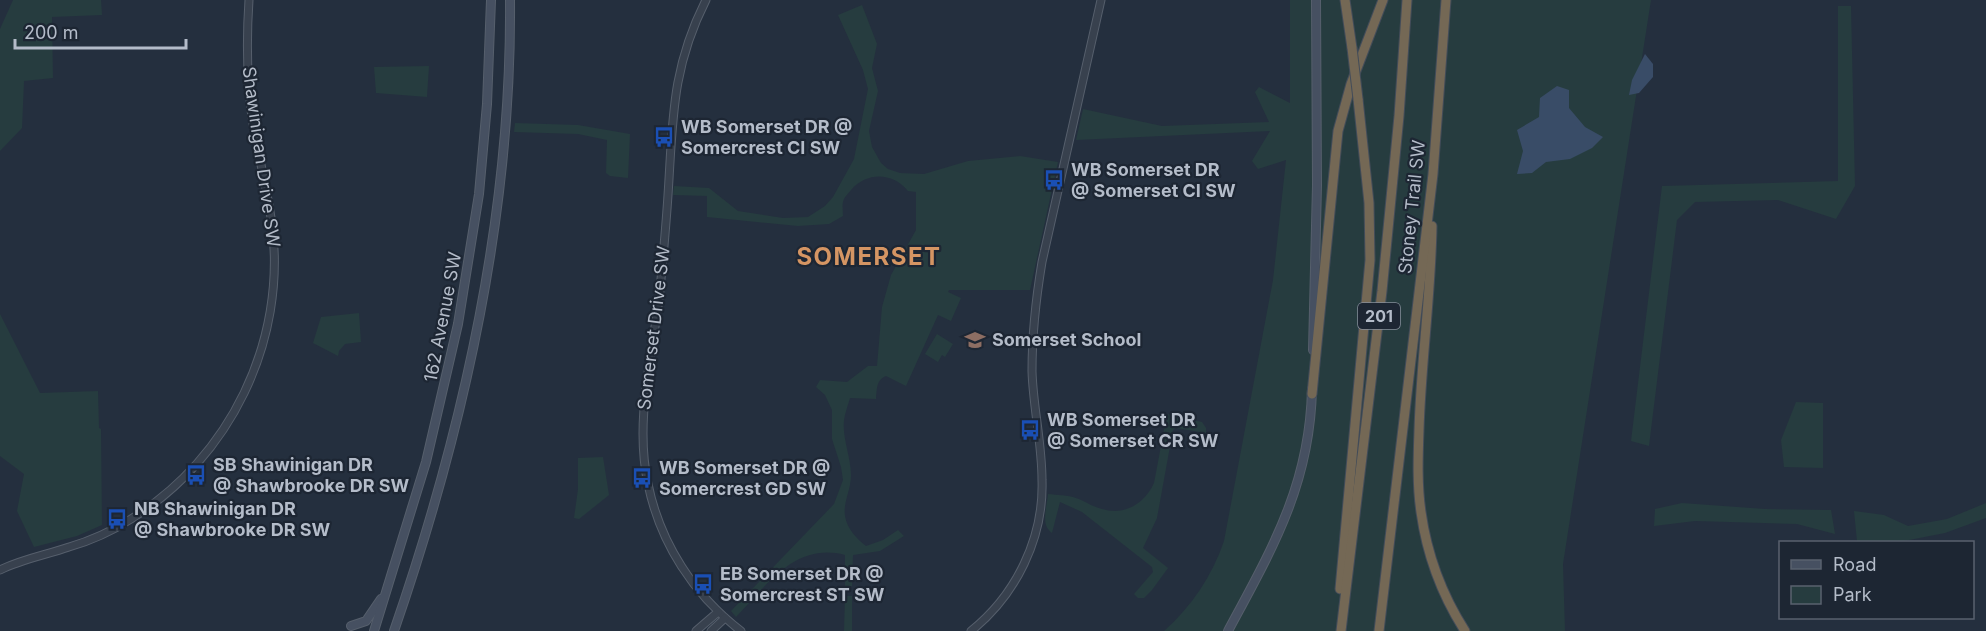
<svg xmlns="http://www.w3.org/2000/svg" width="1986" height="631" font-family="Inter,sans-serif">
<rect width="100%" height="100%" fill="#242f3e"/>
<g fill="#263c3f">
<path d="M13,0H101L102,15L52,17L53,78L24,81L22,128L0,151V29Z"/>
<path d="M1290,0H1651L1563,564L1565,631H1164C1192,606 1212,576 1224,541L1273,280L1286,160L1258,169L1252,161L1270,131L1076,140L1083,109L1162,126L1269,122L1255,92L1259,87L1290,103Z"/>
<path d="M862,5L877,44L872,68L878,91L869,131L872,147L881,163L888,169L900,173L924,174L968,161L1020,156L1058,162L1030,290H949L948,292L961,298L951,321L938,315L906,386L886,376C876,380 877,389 876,399L850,398C848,405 845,413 844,420C842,438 851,457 851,475C851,490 843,502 845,516C847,529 857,539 866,546L883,540L898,530L904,536L880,551L853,555L852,586H845V555C795,542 767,585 736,617L731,611L834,504L843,480L841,467L832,439V410L825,395L816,387L820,380L847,382L868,366H877L882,307L891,275L916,230V192L908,191C892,172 867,172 851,190C848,194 844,197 843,202C842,206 843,211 843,216L829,224L798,226L707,217V196L673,195L674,186L709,188L738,211L783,218L808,217L825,206L833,197L854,159L868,89L863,70L838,15Z"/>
<path d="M1838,6H1851L1855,186L1836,219L1778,200L1695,202L1677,220L1649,446L1631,441L1662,186L1838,181Z"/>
<path d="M429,66L427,97L376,93L374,67Z"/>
<path d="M515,123L578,125L630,134L628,178L610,176L606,173L607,140L578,134L514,132Z"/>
<path d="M359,313L361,342L345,344L339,351L338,356L313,343L321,317Z"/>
<path d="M0,314L40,393L98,391L99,428L101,429L102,525L77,536L34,547L17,511L24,474L0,456Z"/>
<path d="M937,334L953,344L945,357L942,355L938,362L925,354Z"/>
<path d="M1796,402L1823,403V468L1784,467L1781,440Z"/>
<path d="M1167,414L1202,422L1206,428V433L1176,428L1173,430L1157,518L1143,548L1168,568L1152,590L1144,598H1138L1134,594L1153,572L1152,567L1082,512L1060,502L1052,533C1040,525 1047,507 1048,494C1057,495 1068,495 1076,498C1085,501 1093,507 1102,509C1125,516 1145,503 1154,483Z"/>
<path d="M603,457L609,495L579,519L574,518L578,489V458Z"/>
<path d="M1682,503L1765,509L1831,510L1835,534L1797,524L1695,521L1654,526L1655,509Z"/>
<path d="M1986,503V518L1945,533L1899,542L1857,541L1854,511L1884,515L1908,526L1947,519Z"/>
<path d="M845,596H852V631H844Z"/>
</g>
<g fill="#394c67">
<path d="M1645,54L1653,64V77L1639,93L1629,95L1632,80Z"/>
<path d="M1557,86L1569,90V108L1585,127L1603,137L1592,148L1570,159L1546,162L1532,173L1517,174L1523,151L1517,130L1539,117L1540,98Z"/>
</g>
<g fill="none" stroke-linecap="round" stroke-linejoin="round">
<g stroke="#565f6c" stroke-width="9">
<g id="tertiary">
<path d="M706,0C671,69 673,121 668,195C666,226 663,258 660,290C653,354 634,420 648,484C660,543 694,595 741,631"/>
<path d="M0,570C22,559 46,555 69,547C90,541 112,531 131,519C230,458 287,341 272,225C268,193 260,162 254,131C247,88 246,44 249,0"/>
<path d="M696,631L718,612"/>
<path d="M711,631L725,618"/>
<path d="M971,631C1016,595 1044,538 1042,480C1042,443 1033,407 1032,371C1032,334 1036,298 1042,262L1101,0"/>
</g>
</g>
<g stroke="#565f6c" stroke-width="10">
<g id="secondary">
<path d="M1313,350L1317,185L1316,0"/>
<path d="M351,626L366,621L381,599"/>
<path d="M374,631L426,462L458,324L479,194L487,104L491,0"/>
<path d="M394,631C463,431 512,213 510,0"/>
<path d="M1228,631C1272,549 1310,485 1312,389"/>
</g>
</g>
<g stroke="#434c59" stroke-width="11">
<g id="motorway">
<path d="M1345,0L1352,48"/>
<path d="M1432,226C1431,294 1421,362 1419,430C1418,458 1417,485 1421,512C1427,555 1442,595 1465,631"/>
<path d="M1312,394L1338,131L1351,84L1383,0"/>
<path d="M1340,589L1370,260L1369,203L1358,99"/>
<path d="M1341,631L1382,291L1399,116L1407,0"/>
<path d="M1379,631L1433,174L1446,0"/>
</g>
</g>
<use href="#tertiary" stroke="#38414e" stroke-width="7"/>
<use href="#secondary" stroke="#465061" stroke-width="8"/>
<use href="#motorway" stroke="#746855" stroke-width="9"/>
<g stroke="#434c59" stroke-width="11" stroke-linecap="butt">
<path id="motorway-bridge" d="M1352,48L1358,99"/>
</g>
<use href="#motorway-bridge" stroke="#746855" stroke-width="9"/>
</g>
<defs>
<g id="bus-bare" transform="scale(1.62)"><path d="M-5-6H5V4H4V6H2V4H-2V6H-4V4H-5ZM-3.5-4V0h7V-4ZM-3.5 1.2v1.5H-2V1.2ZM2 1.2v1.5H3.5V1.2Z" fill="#1a4fb4" stroke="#1d2633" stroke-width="2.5" paint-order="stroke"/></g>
<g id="school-bare" transform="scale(1.62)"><path d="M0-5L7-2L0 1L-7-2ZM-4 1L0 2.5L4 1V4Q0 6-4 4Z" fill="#8d6e63" stroke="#1d2633" stroke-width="2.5" paint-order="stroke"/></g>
</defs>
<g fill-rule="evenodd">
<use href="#bus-bare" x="664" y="137"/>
<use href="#bus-bare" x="1054" y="180"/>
<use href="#school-bare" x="975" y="340"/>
<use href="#bus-bare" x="1030" y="430"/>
<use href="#bus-bare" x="196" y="475"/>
<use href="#bus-bare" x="642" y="478"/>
<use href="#bus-bare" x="117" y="519"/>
<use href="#bus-bare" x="703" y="584"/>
</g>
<g text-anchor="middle" stroke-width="4.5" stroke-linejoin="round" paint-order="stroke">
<rect fill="#1d2633" stroke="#878f9c" stroke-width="1.5" x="1358" y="303" width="42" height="26" rx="4.5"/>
<g font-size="16" font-weight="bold" fill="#b4bcc9">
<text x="1379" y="322">201</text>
</g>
<g font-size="18" font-weight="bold" fill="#b4bcc9" stroke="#1d2633" text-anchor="start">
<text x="681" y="133">WB Somerset DR @<tspan x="681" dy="21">Somercrest CI SW</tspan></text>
<text x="1071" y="176">WB Somerset DR<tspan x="1071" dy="21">@ Somerset CI SW</tspan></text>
<text x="992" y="346">Somerset School</text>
<text x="1047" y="426">WB Somerset DR<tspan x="1047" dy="21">@ Somerset CR SW</tspan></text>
<text x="213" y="471">SB Shawinigan DR<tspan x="213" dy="21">@ Shawbrooke DR SW</tspan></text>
<text x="659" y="474">WB Somerset DR @<tspan x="659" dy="21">Somercrest GD SW</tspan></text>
<text x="134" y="515">NB Shawinigan DR<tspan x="134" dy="21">@ Shawbrooke DR SW</tspan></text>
<text x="720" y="580">EB Somerset DR @<tspan x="720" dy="21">Somercrest ST SW</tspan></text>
</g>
<g font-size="18" fill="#b4bcc9" stroke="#1d2633">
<text transform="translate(261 157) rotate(82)" y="6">Shawinigan Drive SW</text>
<text transform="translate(1412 207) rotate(-84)" y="6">Stoney Trail SW</text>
<text transform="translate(443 317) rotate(-79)" y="6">162 Avenue SW</text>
<text transform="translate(654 328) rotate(-83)" y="6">Somerset Drive SW</text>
</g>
<g font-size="24" font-weight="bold" letter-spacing="1.5" fill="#d59563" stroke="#1d2633">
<text x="869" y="265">SOMERSET</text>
</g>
</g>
<rect x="1779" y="541" width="195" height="78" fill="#1d2633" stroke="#59626f" stroke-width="1.5"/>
<rect x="1791" y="560" width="30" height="9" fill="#465061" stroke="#59626f" stroke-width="1.5"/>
<text x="1833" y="571" font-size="18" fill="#b4bcc9">Road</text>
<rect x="1791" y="586" width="30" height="18" fill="#263c3f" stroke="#59626f" stroke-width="1.5"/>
<text x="1833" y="601" font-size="18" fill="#b4bcc9">Park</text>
<path d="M15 39v9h171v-9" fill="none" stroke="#b4bcc9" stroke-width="3"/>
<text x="24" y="39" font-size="18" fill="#b4bcc9" stroke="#1d2633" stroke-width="4.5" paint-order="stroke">200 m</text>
</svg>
